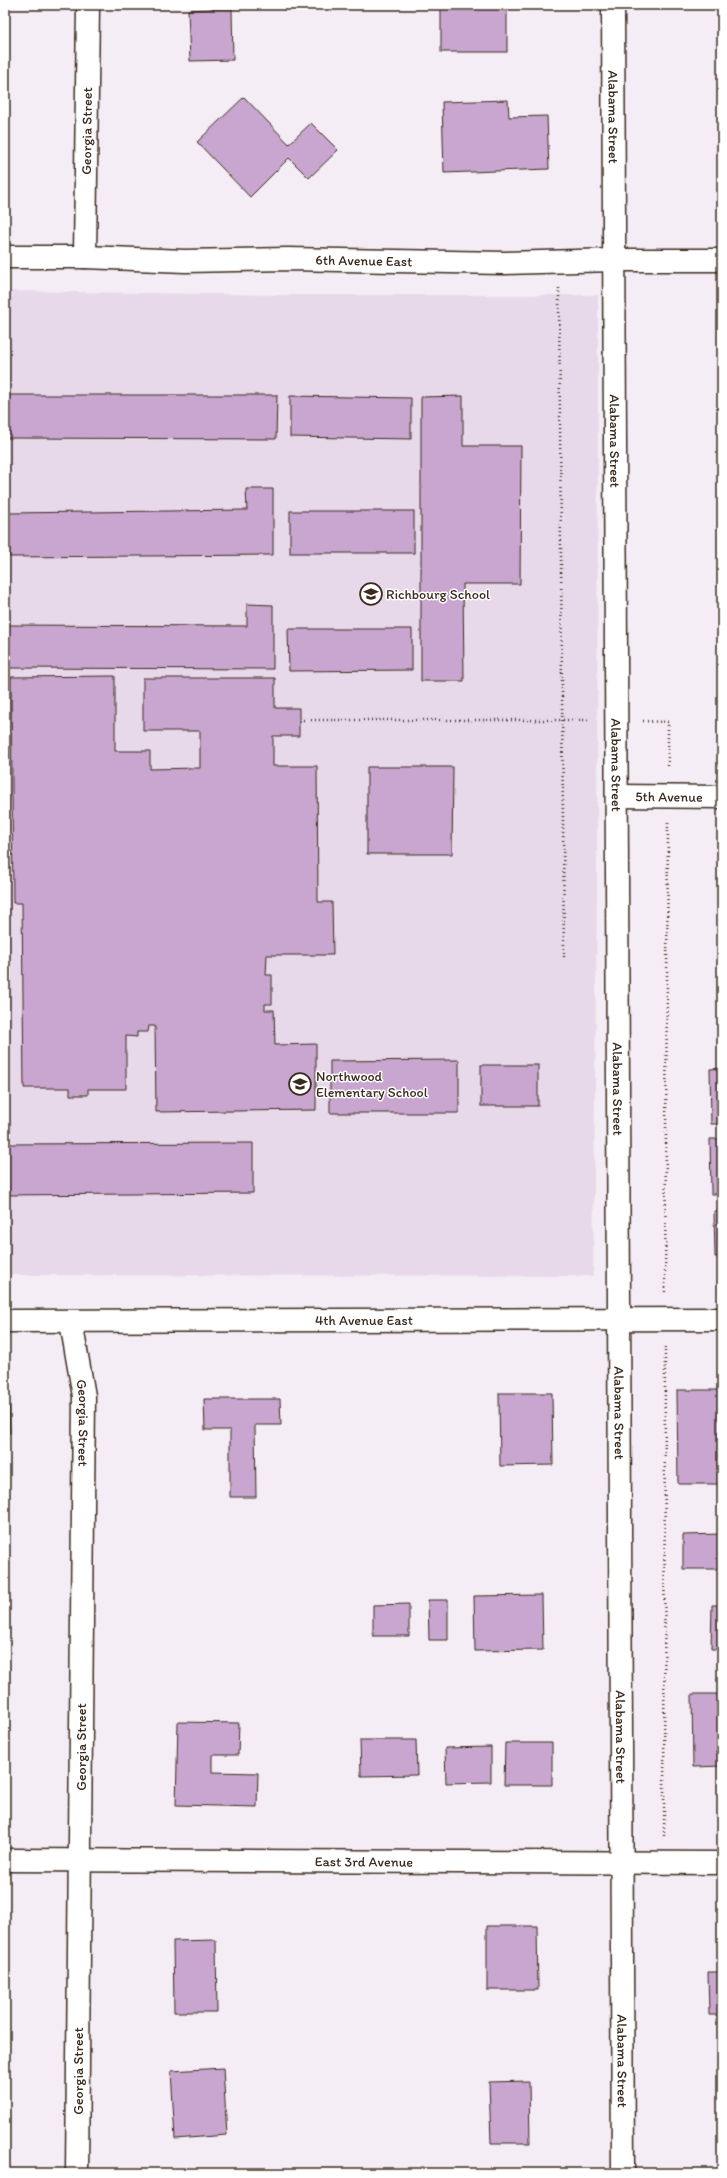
<svg xmlns="http://www.w3.org/2000/svg" width="727" height="2178" font-family="Itim,sans-serif">
<rect width="100%" height="100%" fill="#f4edf5"/>
<filter id="ink" filterUnits="userSpaceOnUse"><feTurbulence type="fractalNoise" baseFrequency=".025" numOctaves="2"/><feDisplacementMap in="SourceGraphic" scale="8" xChannelSelector="R" yChannelSelector="G"/><feConvolveMatrix kernelMatrix="1 2 1 2 8 2 1 2 1" color-interpolation-filters="sRGB"/></filter>
<g filter="url(#ink)">
<path fill="#e7d8ea" d="M5,291L278,295H598L597,892L593,1276L5,1275Z"/>
<g fill="#c8a6cf" stroke="#3b2a1e">
<rect x="441" y="5" width="66" height="47"/>
<path d="M718,5H722V43H719Z"/>
<path d="M232,8L233,60L190,61L188,10Z"/>
<path d="M244,97L289,144L311,123L338,150L309,178L289,158L250,197L197,142Z"/>
<path d="M508,100L509,117L547,116L549,169L444,173L442,102Z"/>
<path d="M7,395H277L276,439L7,438Z"/>
<path d="M290,396L411,398V439L290,437Z"/>
<path d="M463,396V446H521L520,584H463L464,681H421V397Z"/>
<path d="M246,489H273V555L9,557L8,513L247,510Z"/>
<rect x="290" y="511" width="124" height="42"/>
<path d="M247,604L273,605V669L8,668V625L247,626Z"/>
<path d="M288,629H412V670L289,671Z"/>
<path d="M115,676V751H150V769L200,768V731H143V678H275V708H299V736H273V766H317L318,902H332L333,955H267L266,975H272V1004H265V1010H274L275,1045L316,1044V1110L156,1112L155,1026H149L148,1032H137V1037L126,1036V1089H88V1095H70V1088H24L22,903H13L11,677Z"/>
<path d="M367,767H453L452,854H367Z"/>
<path d="M459,1060V1113H330V1061Z"/>
<rect x="481" y="1065" width="57" height="41"/>
<path d="M722,1068V1124H711L710,1069Z"/>
<path d="M710,1139H722V1194H711Z"/>
<path d="M253,1143V1193L5,1195V1144Z"/>
<path d="M714,1211H722V1257H715Z"/>
<path d="M677,1390H722V1484H678Z"/>
<path d="M499,1393H552L553,1465L500,1466Z"/>
<path d="M204,1399H280L281,1425H255L256,1497H230V1430H205Z"/>
<path d="M5,1403H9L10,1433H5Z"/>
<path d="M722,1534V1569H683V1535Z"/>
<path d="M542,1595L543,1650L475,1651L474,1596Z"/>
<path d="M428,1600H448V1640H429Z"/>
<path d="M409,1604V1636H373V1605Z"/>
<path d="M712,1605H722V1649H711Z"/>
<path d="M692,1694H722V1766L693,1767Z"/>
<path d="M178,1722L239,1723L238,1755H212V1772L258,1773L257,1807L176,1805Z"/>
<path d="M360,1740H416L417,1775L361,1776Z"/>
<path d="M505,1743H552V1785H504Z"/>
<path d="M491,1747V1782L446,1783L445,1748Z"/>
<path d="M487,1926H537L538,1990H487Z"/>
<path d="M216,1940L217,2012H174L173,1941Z"/>
<path d="M708,1972H722V2015H709Z"/>
<path d="M223,2068L227,2135L175,2139L171,2071Z"/>
<path d="M529,2081L530,2143H491L489,2082Z"/>
</g>
<g fill="none" stroke-linecap="round" stroke-linejoin="round">
<g stroke="#3b2a1e" stroke-width="25">
<g id="minor">
<path id="s1" d="M613,5L623,2173"/>
<path id="s2" d="M5,257H85L185,261L287,259L504,263L614,260H722"/>
<path id="s3" d="M85,257L88,5"/>
<path id="s4" d="M617,796L722,797"/>
<path id="s5" d="M5,1321L722,1319"/>
<path id="s6" d="M71,1322L84,1396L77,2173"/>
<path id="s7" d="M5,1860L722,1863"/>
</g>
</g>
<g stroke="#3b2a1e" stroke-width="2.5" stroke-dasharray="1 3" stroke-linecap="butt">
<path d="M559,288L564,958"/>
<path d="M299,720H588"/>
<path d="M643,721L668,722V768"/>
<path d="M665,1292L668,823"/>
<path d="M664,1836L665,1347"/>
</g>
<use href="#minor" stroke="#fff" stroke-width="22"/>
</g>
</g>
<defs>
<g id="school-ring" transform="scale(1.15)"><circle r="9.5" fill="#fff" stroke="#3b2a1e" stroke-width="1.5"/><path d="M0-5L7-2L0 1L-7-2ZM-4 1L0 2.5L4 1V4Q0 6-4 4Z" fill="#3b2a1e"/></g>
</defs>
<g fill-rule="evenodd">
<use href="#school-ring" x="371" y="594"/>
<use href="#school-ring" x="300" y="1084"/>
</g>
<g text-anchor="middle" stroke-width="3" stroke-linejoin="round" paint-order="stroke">
<g font-size="14" fill="#3b2a1e" stroke="#fff">
<text dy="5" stroke="none"><textPath href="#s1" startOffset="112">Alabama Street</textPath></text>
<text dy="5" stroke="none"><textPath href="#s3" startOffset="126">Georgia Street</textPath></text>
<text dy="5" stroke="none"><textPath href="#s2" startOffset="359">6th Avenue East</textPath></text>
<text dy="5" stroke="none"><textPath href="#s1" startOffset="436">Alabama Street</textPath></text>
<text dy="5" stroke="none"><textPath href="#s1" startOffset="760">Alabama Street</textPath></text>
<text dy="5" stroke="none"><textPath href="#s4" startOffset="52">5th Avenue</textPath></text>
<text dy="5" stroke="none"><textPath href="#s1" startOffset="1084">Alabama Street</textPath></text>
<text dy="5" stroke="none"><textPath href="#s5" startOffset="359">4th Avenue East</textPath></text>
<text dy="5" stroke="none"><textPath href="#s1" startOffset="1408">Alabama Street</textPath></text>
<text dy="5" stroke="none"><textPath href="#s6" startOffset="102">Georgia Street</textPath></text>
<text dy="5" stroke="none"><textPath href="#s1" startOffset="1732">Alabama Street</textPath></text>
<text transform="translate(81 1747) rotate(-90)" y="5">Georgia Street</text>
<text dy="5" stroke="none"><textPath href="#s7" startOffset="359">East 3rd Avenue</textPath></text>
<text dy="5" stroke="none"><textPath href="#s1" startOffset="2056">Alabama Street</textPath></text>
<text transform="translate(78 2071) rotate(-90)" y="5">Georgia Street</text>
</g>
<g font-size="14" fill="#3b2a1e" stroke="#fff" text-anchor="start">
<text x="386" y="599">Richbourg School</text>
<text x="316" y="1081">Northwood<tspan x="316" dy="16">Elementary School</tspan></text>
</g>
</g>
<rect width="727" height="2178" fill="none" stroke="#fff" stroke-width="20"/>
<rect x="10" y="10" width="707" height="2158" fill="none" stroke="#3b2a1e" stroke-width="1.5" filter="url(#ink)"/>
</svg>
